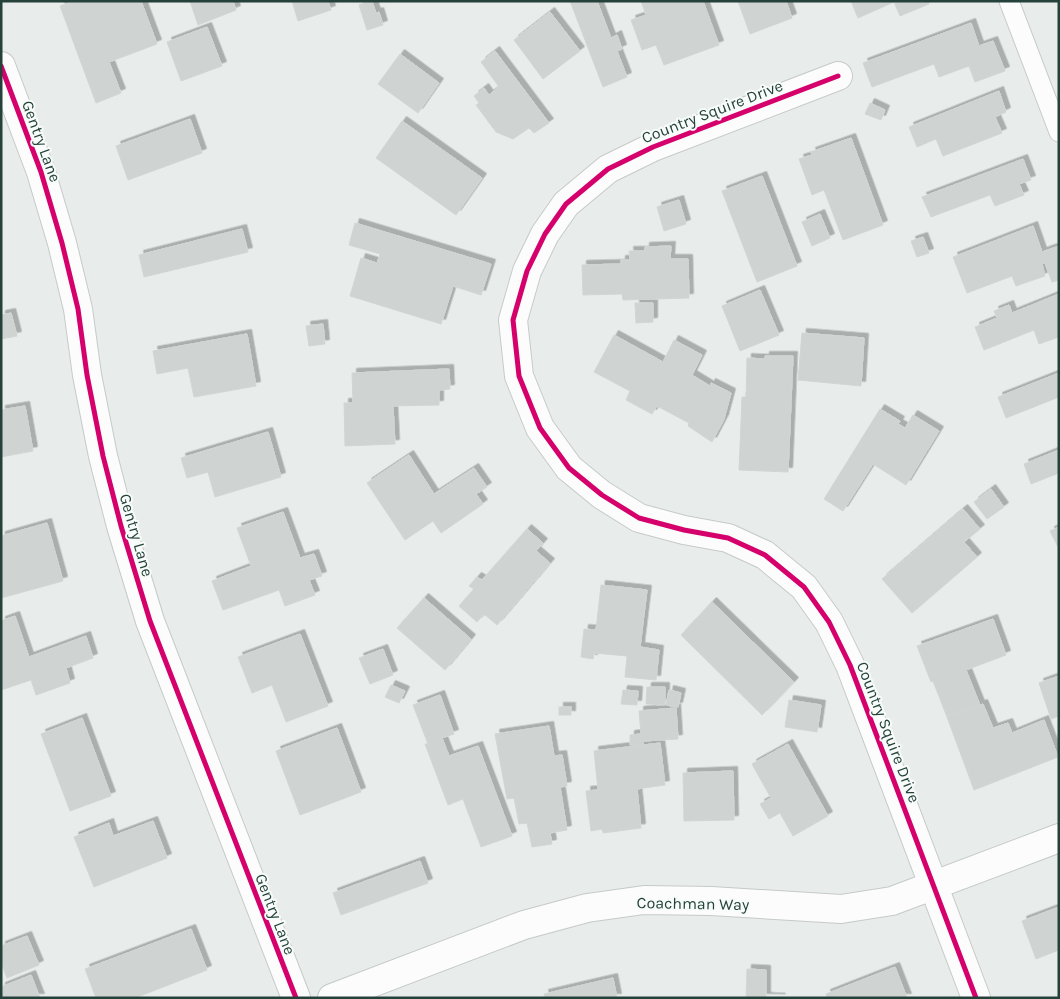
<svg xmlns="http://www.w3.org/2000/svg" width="1060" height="999" font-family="Karla,sans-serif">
<defs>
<filter id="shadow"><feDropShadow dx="4.5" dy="-4.5" stdDeviation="0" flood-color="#0004"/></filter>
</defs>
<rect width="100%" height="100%" fill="#e8edeb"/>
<g fill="#cfd4d2" stroke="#d1d6d4" filter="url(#shadow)">
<path d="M73,1H141L157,44L109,62L121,93L96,103L60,6Z"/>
<path d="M190,1H233L236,10L198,25Z"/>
<path d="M292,1H328L331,10L298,21Z"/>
<path d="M368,1H372L376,13L379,12L383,25L367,30L359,5Z"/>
<path d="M570,1H597L611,38L617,35L622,49L617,51L627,77L603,87Z"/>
<path d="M641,1H703L719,45L664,65L656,45L642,50L631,20L646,15Z"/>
<path d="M738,1H786L792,18L750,34Z"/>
<path d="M851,1H928L929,4L900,16L894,2L858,18Z"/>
<path d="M550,12L580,51L543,79L514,40Z"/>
<path d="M971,23L979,46L993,41L1005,71L975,82L969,66L939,77L934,64L872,87L863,63Z"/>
<path d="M207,27L222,66L181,81L167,42Z"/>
<path d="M495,51L549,123L534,133L529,128L513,139L496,132L476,105L479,103L474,96L484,88L489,95L499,87L481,62Z"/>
<path d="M400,54L439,83L418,113L378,84Z"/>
<path d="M999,91L1006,112L995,117L1002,133L943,156L936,139L917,147L909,127Z"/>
<path d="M870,103L885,110L881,120L865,114Z"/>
<path d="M190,119L202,153L128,180L116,146Z"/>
<path d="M402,121L482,178L456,215L376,158Z"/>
<path d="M851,138L883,225L843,240L824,190L812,195L799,159L812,155L811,152Z"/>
<path d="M1023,159L1031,180L1019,184L1024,195L995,206L990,195L931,217L922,197Z"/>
<path d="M762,176L797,266L757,282L722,191Z"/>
<path d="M679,200L686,224L664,231L657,207Z"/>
<path d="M820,214L830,238L812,246L802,222Z"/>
<path d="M355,223L491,264L481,295L453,286L441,324L350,296L361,258L377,263L380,254L349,245Z"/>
<path d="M1033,226L1042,252L1059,246V280L1052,282L1045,263L1042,264L1045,276L1016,286L1012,276L967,293L953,257Z"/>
<path d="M242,229L248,252L144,277L139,255Z"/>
<path d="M923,237L929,253L917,257L911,241Z"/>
<path d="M671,246L670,259H688L689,298L623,300L622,294L583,295L582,265L621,264V260H630L629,251H645V247Z"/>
<path d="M760,290L779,335L740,351L722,306Z"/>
<path d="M1059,294V337L1039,344L1034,330L984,350L975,327L997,318L994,311L1009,305L1012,313Z"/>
<path d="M635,303H653V322L636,323Z"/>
<path d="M11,313L17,336L1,339V315Z"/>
<path d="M323,324L325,344L309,346L306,326Z"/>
<path d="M802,333L864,338L861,386L798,380Z"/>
<path d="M247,334L256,386L194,397L188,368L157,374L153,351Z"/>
<path d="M614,335L663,362L674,340L702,355L692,375L710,386L711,383L731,393L724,419L712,442L688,426L689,423L657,406L652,414L626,400L630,391L594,372Z"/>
<path d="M765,356H793L788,472L739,470L742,397H746L747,358L765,359Z"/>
<path d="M449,369L450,389L439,390V405L393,406L395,444L345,446L344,403H353L352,373Z"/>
<path d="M1059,373V397L1006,418L998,397Z"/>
<path d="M25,406L33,451L1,457V410Z"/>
<path d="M880,409L900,421L898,424L905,428L913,415L939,431L906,485L873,464L843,511L824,499Z"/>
<path d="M268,432L281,477L215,497L208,472L187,478L181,458Z"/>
<path d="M1059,450V473L1031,484L1024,464Z"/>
<path d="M409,455L434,494L474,468L487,487L476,494L483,504L441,533L433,521L405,540L367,483Z"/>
<path d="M991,489L1004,507L987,519L974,502Z"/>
<path d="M963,509L980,529L964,542L977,557L912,613L882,579Z"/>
<path d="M283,512L300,558L314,554L322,576L309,580L315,595L285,606L279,590L223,610L212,581L251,566L237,528Z"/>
<path d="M47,523L63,581L1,598V536Z"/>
<path d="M1059,527V549L1050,531Z"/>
<path d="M527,529L543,543L536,551L550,563L497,625L484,614L477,622L459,606L474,589L469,586L477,577L482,580Z"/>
<path d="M601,585L647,590L640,647L659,650L656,680L625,677L627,656L594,653L593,659L581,657L584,629L596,630Z"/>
<path d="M424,598L471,639L445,670L397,628Z"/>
<path d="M712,602L794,682L762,715L681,635Z"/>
<path d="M15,616L29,657L86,636L93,658L66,668L70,683L36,695L31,680L1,690V621Z"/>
<path d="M993,619L1006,655L966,670L980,705L947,717L933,681L931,682L917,646Z"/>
<path d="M300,634L328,706L286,722L272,685L252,693L238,657Z"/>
<path d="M383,649L393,675L370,684L359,658Z"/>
<path d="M1059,676V716L1051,719L1039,683Z"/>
<path d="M391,685L405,691L399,703L385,697Z"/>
<path d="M647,687H665V705L646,704Z"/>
<path d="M623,690L638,691L637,705L621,704Z"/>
<path d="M669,690L681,693L678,707L666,705Z"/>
<path d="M440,695L454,734L442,738L449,756L478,746L512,836L481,847L463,799L448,805L425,744H428L413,705Z"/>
<path d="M789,700L821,705L817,732L785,727Z"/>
<path d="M983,704L993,728L1008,723L1012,733L1044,720L1058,757L974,790L947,717Z"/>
<rect x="559" y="707" width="12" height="8"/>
<path d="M676,708L678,739L643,741V745H630V735L641,734L639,711Z"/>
<path d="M82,718L111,796L70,811L41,734Z"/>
<path d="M549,726L554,756L562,755L567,786L560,787L567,830L550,833L552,844L532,847L527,823L519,824L514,798L507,799L495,734Z"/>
<path d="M337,728L361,792L300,815L276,751Z"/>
<path d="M660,743L665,785L637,789L641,828L603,833L602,829L591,831L586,791L598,790L594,751Z"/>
<path d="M788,744L828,816L793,836L780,813L769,819L760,804L771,798L752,764Z"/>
<path d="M733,771L734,820L684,821L683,773Z"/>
<path d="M153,821L167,858L94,887L74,837L109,823L113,836Z"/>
<path d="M420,861L428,883L341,915L333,893Z"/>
<path d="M1059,907V950L1036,959L1022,921Z"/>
<path d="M191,929L207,970L135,998H96L85,969Z"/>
<path d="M27,936L39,965L7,978L1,962V946Z"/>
<path d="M895,967L907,998H827L826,994Z"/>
<path d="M747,969L766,970V997L781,998H746Z"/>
<path d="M31,975L40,998H1V987Z"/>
<path d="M613,978L617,998H545L544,994Z"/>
</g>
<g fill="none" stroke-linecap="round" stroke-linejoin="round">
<g stroke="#c5cac8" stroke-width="21">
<path id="lane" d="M1009,1L1059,132"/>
</g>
<g stroke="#c5cac8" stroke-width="30">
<g id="street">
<path d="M1,66L41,172L62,243L78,309L87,375L103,456L121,526L150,621L296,998"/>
<path d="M838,76L653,147L608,169L566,204L545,234L527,271L513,320L519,376L540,428L569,468L602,495L639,518L684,530L728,538L765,555L804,587L829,622L850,665L976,998"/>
<path d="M332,998L524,925L587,908L644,900L711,901L841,909L892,901L1059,838"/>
</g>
</g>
<use href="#lane" stroke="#fcfcfc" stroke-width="19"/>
<use href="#street" stroke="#fcfcfc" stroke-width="28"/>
<g stroke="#f7fbf9" stroke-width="8">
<g id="cycleway">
<path d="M1,66L41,172L62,243L78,309L87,375L103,456L121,526L150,621L296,998"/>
<path d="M838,76L653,147L608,169L566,204L545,234L527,271L513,320L519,376L540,428L569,468L602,495L639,518L684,530L728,538L765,555L804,587L829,622L850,665L976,998"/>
</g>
</g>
<use href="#cycleway" stroke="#d6006c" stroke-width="5"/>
</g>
<g text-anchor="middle" stroke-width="4" stroke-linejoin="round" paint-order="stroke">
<g font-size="16" fill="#24423a" stroke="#f7fbf9">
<text transform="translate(712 111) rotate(-21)" y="6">Country Squire Drive</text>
<text transform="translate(42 141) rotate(70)" y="6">Gentry Lane</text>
<text transform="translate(137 535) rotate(74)" y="6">Gentry Lane</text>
<text transform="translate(889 732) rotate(69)" y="6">Country Squire Drive</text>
<text transform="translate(693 903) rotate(1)" y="6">Coachman Way</text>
<text transform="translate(276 914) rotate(69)" y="6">Gentry Lane</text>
</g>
</g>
<rect width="1060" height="999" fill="none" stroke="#24423a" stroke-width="5"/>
</svg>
